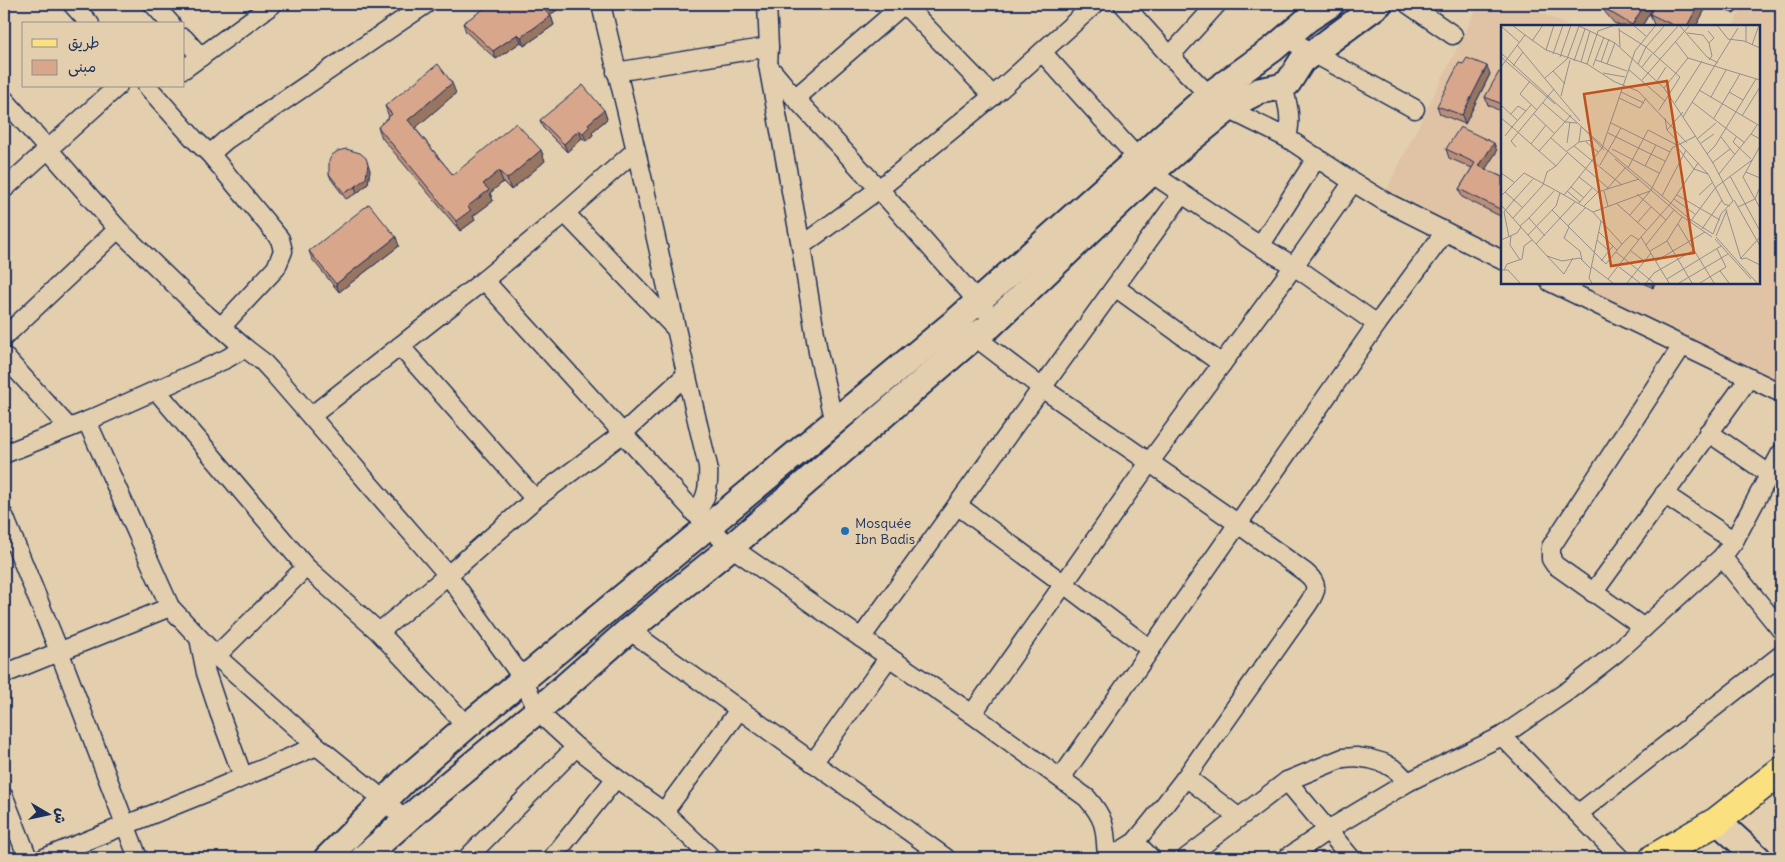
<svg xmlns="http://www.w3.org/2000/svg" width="1785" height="862" font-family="Delius,'Playpen Sans Arabic',sans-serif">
<rect width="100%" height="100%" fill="#e3cfae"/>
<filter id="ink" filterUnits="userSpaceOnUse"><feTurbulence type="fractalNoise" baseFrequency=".02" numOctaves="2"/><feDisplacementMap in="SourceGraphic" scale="10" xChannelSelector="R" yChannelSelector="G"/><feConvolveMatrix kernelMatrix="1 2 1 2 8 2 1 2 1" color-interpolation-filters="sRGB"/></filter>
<g filter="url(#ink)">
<g fill="#e0c3a4">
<path d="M1479,4H1523L1569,26H1502V251L1384,195Z"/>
<path d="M1744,4H1781V381L1571,283L1759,282V26H1733Z"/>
</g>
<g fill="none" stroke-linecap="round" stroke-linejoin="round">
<g stroke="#1b2f5e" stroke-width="21">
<g id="street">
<path d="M72,4L90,24"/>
<path d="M153,4L171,24"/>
<path d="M601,4C612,53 625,102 636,151C661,256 682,361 708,466C709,484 708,500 694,513"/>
<path d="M767,4L769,47L768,65L801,246L818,352L834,423"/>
<path d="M904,4L993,96"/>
<path d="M1123,4L1170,56L1209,95L1228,109L1287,138L1353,182L1384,201L1502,260"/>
<path d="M1408,4L1453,35"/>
<path d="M184,38L201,57"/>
<path d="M1286,38L1415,109"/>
<path d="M1042,52L1151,173L1260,246L1294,266L1377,324"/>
<path d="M1170,56L1217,4"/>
<path d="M769,67L795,98L879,189L995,321"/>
<path d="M184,69L273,4"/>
<path d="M616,72L769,47"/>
<path d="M147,86L194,139L210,154L226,140L426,4"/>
<path d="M1283,86C1288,106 1292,117 1287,138"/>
<path d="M795,98L904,4"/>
<path d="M4,99L118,229L201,310L245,348"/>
<path d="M210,154L280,239L283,251L276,268L221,327"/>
<path d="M4,189L118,86"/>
<path d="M565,213L676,329"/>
<path d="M801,246L879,189L993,96L1095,4"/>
<path d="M1260,246L1317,157"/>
<path d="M484,280L707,526L731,547L861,638L972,714L1087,798C1107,821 1105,830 1107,858"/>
<path d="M1550,282L1781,393"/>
<path d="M1115,287L1222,364"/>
<path d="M966,330L1042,388L1237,523L1306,573C1319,584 1317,591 1308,604L1186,777L1153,820L1135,842L1109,858"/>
<path d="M4,337L118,229"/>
<path d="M400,346L535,499"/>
<path d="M4,356L69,428"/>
<path d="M156,390L306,567L379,632L467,726"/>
<path d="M311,416L484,280L565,213L636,150"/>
<path d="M87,421L170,607L216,656L317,746L384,800L405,820"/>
<path d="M1708,432L1769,474"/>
<path d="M4,454L87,421L226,359L245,348L262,361L274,374L448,575L524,680L537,711L576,747L616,778L664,812L712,858"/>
<path d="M1664,494L1734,541"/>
<path d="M957,505L1064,584L1150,649"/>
<path d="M4,516L59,651L138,858"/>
<path d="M1722,557L1781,630"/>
<path d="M1593,593L1749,378"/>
<path d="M1644,628L1555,565L1551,559V547L1682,346"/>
<path d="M629,630L946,858"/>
<path d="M379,632L448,575L535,499L622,434L686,375"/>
<path d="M199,638L206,673L219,712L243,777"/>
<path d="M861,638L1182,194"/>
<path d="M216,656L306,567"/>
<path d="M4,674L170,607"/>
<path d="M972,714L1149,463L1294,266L1353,182"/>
<path d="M1502,736L1621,858"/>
<path d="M813,763L889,657"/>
<path d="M1186,777L1238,817"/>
<path d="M1061,778L1377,324L1445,232"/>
<path d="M1287,781L1351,858"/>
<path d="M4,797L28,858"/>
<path d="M664,812L739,710"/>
<path d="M1579,813L1781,655"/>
<path d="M1135,842L1151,858"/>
<path d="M44,858L215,789L317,746"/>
<path d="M467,858L576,747"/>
<path d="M552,858L616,778"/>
<path d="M1186,858L1287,781L1343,758L1356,757L1370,759L1384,763L1396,770L1408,782"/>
<path d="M1287,858L1328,830L1408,782L1502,736L1569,690L1616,653L1722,557L1734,541L1781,453"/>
</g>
</g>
<g stroke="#1b2f5e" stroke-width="29">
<g id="secondary">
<path d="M1717,821L1758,858"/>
<path d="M327,858L408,777L467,726L956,321L1209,95L1273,49L1308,19L1331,4"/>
<path d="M363,858L434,796L537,711L629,630L731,547L974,337L990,326L1151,173L1186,143L1228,109L1245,98L1259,91L1279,87L1288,83L1302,61L1379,4"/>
</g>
</g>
<g stroke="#1b2f5e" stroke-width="31">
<path id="primary" d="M1654,858L1717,821L1781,771"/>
</g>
<use href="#street" stroke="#e3cfae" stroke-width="18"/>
<use href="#secondary" stroke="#e3cfae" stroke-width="25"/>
<use href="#primary" stroke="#fbe080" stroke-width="28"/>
</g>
<g fill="#ba8f78" stroke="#1b2f5e">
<path d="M1602,4H1704L1706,8L1696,26H1657L1654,25L1650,14L1654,6L1642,26H1620L1614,23L1605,12Z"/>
<path d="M1714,4H1741L1734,14Z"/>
<path d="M557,10L550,15L551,16L554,25L524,46L521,42L496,59L466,32L463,23Z"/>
<path d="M1502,73V112L1488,105L1485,97Z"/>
<path d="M1490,74L1465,124L1440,114L1437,106Z"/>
<path d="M456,93L415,128L453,175L541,150L545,161L511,190L503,182L490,193L493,201L473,216L475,220L460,231L382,138L378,127L389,117L385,106Z"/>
<path d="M604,110L607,119L592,132L593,135L586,141L582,138L567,152L543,128L540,120Z"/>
<path d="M1446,149L1497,151L1485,169L1502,177V217L1462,197L1459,189L1472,168L1449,158Z"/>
<path d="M370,170L368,184L357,193L346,199L331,179L329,174Z"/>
<path d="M399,246L339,292L312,259L309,251Z"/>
<path d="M1642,282H1655L1653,288Z"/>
</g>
<g fill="#977461" stroke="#1b2f5e">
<path d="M551,4H555L557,10L546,18L543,9Z"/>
<path d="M1645,4H1655L1642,26H1632V25Z"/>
<path d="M1699,4H1704L1706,8L1696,26H1687Z"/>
<path d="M1730,4H1741L1734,14Z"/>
<path d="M551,16L554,25L524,46L521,37Z"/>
<path d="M518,34L521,42L496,59L493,51Z"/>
<path d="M1487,66L1490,74L1465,124L1462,115Z"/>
<path d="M452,83L456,93L412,131L408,120Z"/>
<path d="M604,110L607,119L592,132L593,135L586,141L583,133L588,124Z"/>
<path d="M579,130L582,138L567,152L564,144Z"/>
<path d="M1494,143L1497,151L1482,175L1479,166Z"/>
<path d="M541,150L545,161L511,190L507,179Z"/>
<path d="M368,164L370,170L368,184L357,193L355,187Z"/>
<path d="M499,171L503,182L490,193L493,201L473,216L475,220L460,231L456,221L483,184Z"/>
<path d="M396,237L399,246L339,292L336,284Z"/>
<path d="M1651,282H1655L1653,288Z"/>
</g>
<g fill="#d8a68b" stroke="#1b2f5e">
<path d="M491,4H551L543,9L551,16L521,37L518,34L493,51L463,23Z"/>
<path d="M1603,4H1645L1632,25L1610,12Z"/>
<path d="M1655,4H1699L1687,26H1675L1650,14Z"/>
<path d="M1467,58L1487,66L1462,115L1437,106L1459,63L1463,64Z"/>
<path d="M438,64L452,83L408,120L453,175L516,123L541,150L507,179L499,171L483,184L489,190L467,207L471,210L456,221L378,127L392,114L385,106Z"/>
<path d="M1499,72L1502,73V104L1485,97Z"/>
<path d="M583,85L604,110L588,124L590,126L583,133L579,130L564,144L540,120Z"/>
<path d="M1460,127L1494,143L1479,166L1502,177V210L1459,189L1475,163L1446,149Z"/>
<path d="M346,149L360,153L366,158L368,164L366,178L355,187L344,193L329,174V161L332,155L338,151Z"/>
<path d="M369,204L396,237L336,284L309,251Z"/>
</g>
</g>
<circle fill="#1f6fb2" stroke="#e3cfae" stroke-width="2" cx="845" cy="531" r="5"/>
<g text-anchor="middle" stroke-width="4.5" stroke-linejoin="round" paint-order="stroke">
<g font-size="14" fill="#1b2f5e" stroke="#e3cfae" text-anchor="start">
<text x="855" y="528">Mosquée<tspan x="855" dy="16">Ibn Badis</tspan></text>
</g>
</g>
<g transform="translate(1501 25)">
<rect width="259" height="259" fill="#e3cfae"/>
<path fill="none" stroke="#938f8e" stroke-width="1" d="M11,0L24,10M76,0L114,18L163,63L212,138L232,176M132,0L145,11M178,0L206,32L217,38M216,0L227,14L243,16L259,23M0,1L18,17M118,3L119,22M118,5L145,22L179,52L158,85M207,6L213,13L208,18M186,8L202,10L208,18L211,31L208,35M31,16L42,0M174,16L187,33M245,17V1M16,20L79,96M251,20L258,0M145,22L164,0M45,25L53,0M0,28L106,125L190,195L212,209M52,29L62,0M152,29L178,0M0,32L54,79M59,32L70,0M95,35L126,46M73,36L84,4M80,37L89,6M100,37L108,14M86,39L97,6L114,0M106,39L114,18M137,39L145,22M12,41L22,27M92,41L103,12M0,42L24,10L45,25L86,39L114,57L137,66L186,118M141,42L151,29M127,44L164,76M52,46L64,59M102,48L124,52M44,53L66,34L78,1M141,55L189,0M29,56L19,69L36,85M156,56L165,42M163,63L187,33L259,55M198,65L259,101M120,67L143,78M228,67L242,75M60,71L69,35M210,72L225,45M118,73L139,83L145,73M191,77L244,118M42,78L64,97L76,98M174,78L201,36M0,80L17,96M30,80L11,102L38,126L70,90M10,89L17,81L25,86M33,89L54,109M241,91L259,62M182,92L237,3M0,93L11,102L4,111M164,93L166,105L207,149M213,93L239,49M110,98L169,127M256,100L250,109L259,114M80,101L103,125M166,105L182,87M107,108L164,136M220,112L234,130M235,112L232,117L250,134M50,113L107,163M196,114L215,98M78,117L80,102M85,117L97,127M66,118L69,97M200,118L213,109M30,119L45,100M73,121L121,160M259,121L242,152L259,183M15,122L10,116L53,64M111,124L158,148M38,126L55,141L67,127M66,126L78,117L91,115M206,129L214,121L255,54M114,134L179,190L211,212M197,138L193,144L207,149L223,179L229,181M211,138L229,124M99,140L120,103M144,141L155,120M127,143L147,105L174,119L193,144L170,178L140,212L168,258M245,147L259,153M0,148L13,157M218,149L250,109M229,151L259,206M78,152L97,167M70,162L63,170L92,187L149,166M106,164L125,142M66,166L79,177M103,166L107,181M4,167L13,175L3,187L8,212M136,169L165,195M176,170L219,195M198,170L212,157M0,171L23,148L63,170M161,171L185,125M83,173L70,162L101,123L134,26L155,0M173,174L194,189M233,175L259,221M78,178L91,163M115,178L145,205M0,180L35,219L74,177M83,181L97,167L138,154M237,182L254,174L258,164M22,183L13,175L32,154M51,185L105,239L121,219L100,196M225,185L240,234M129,190L150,165L171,123L195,111M12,193L42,160L46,147L55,141M28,193L53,166M137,197L150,182M189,197L215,162L251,135M177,199L213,258M19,201L28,193L44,211M67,201L85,182M68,202L63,213L79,226L81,235M201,204L221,175M98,207L116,225M212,209L220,189L232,176M27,210L55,181L59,168M10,211L9,220L19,235M215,211L226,185M215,212L256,258M214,214L250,254M0,215L16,208L20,202M96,215L108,226M166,216L191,258M35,219L46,231L61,236L79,233L90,244M121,219L130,210L138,215M145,220L173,185M130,226L143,236M149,226L166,216L181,192M115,227L153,258M46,231L63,249L72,233M240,233L259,212M240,234L245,233L259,240M100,236L112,221M155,236L204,207M91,242L112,258M118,242L139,258M0,245H7L19,258M3,245L6,239L21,234L23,221L31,215M219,246L228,258M107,254L140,212M166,254L220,221M91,258L88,253L100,196L92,187M126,258L150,228M145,258L153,248L193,225M178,258L227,229M199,258L225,242L216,224"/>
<path fill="#bf511c" fill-opacity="0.15" stroke="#bf511c" stroke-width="2.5" d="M166,56L193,228L110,241L83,69Z"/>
<rect width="259" height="259" fill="none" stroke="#1b2f5e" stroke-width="2.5"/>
</g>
<rect width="1785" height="862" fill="none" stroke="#e3cfae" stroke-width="20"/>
<rect x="10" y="10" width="1765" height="842" fill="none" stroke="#1b2f5e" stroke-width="2" filter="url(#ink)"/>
<rect x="22" y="22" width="162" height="65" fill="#e3cfae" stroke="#938f8e"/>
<rect x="32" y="39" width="25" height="8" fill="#fbe080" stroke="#938f8e"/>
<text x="68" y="48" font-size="15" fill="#1b2f5e">طريق</text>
<rect x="32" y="60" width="25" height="15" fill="#d8a68b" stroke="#938f8e"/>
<text x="68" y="72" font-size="15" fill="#1b2f5e">مبنى</text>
<g transform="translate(48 814) rotate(99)" stroke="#e3cfae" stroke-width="4" paint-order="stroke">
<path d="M0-4L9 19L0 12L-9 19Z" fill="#1b2f5e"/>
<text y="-8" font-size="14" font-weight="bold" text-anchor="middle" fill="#1b2f5e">ش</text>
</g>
</svg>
